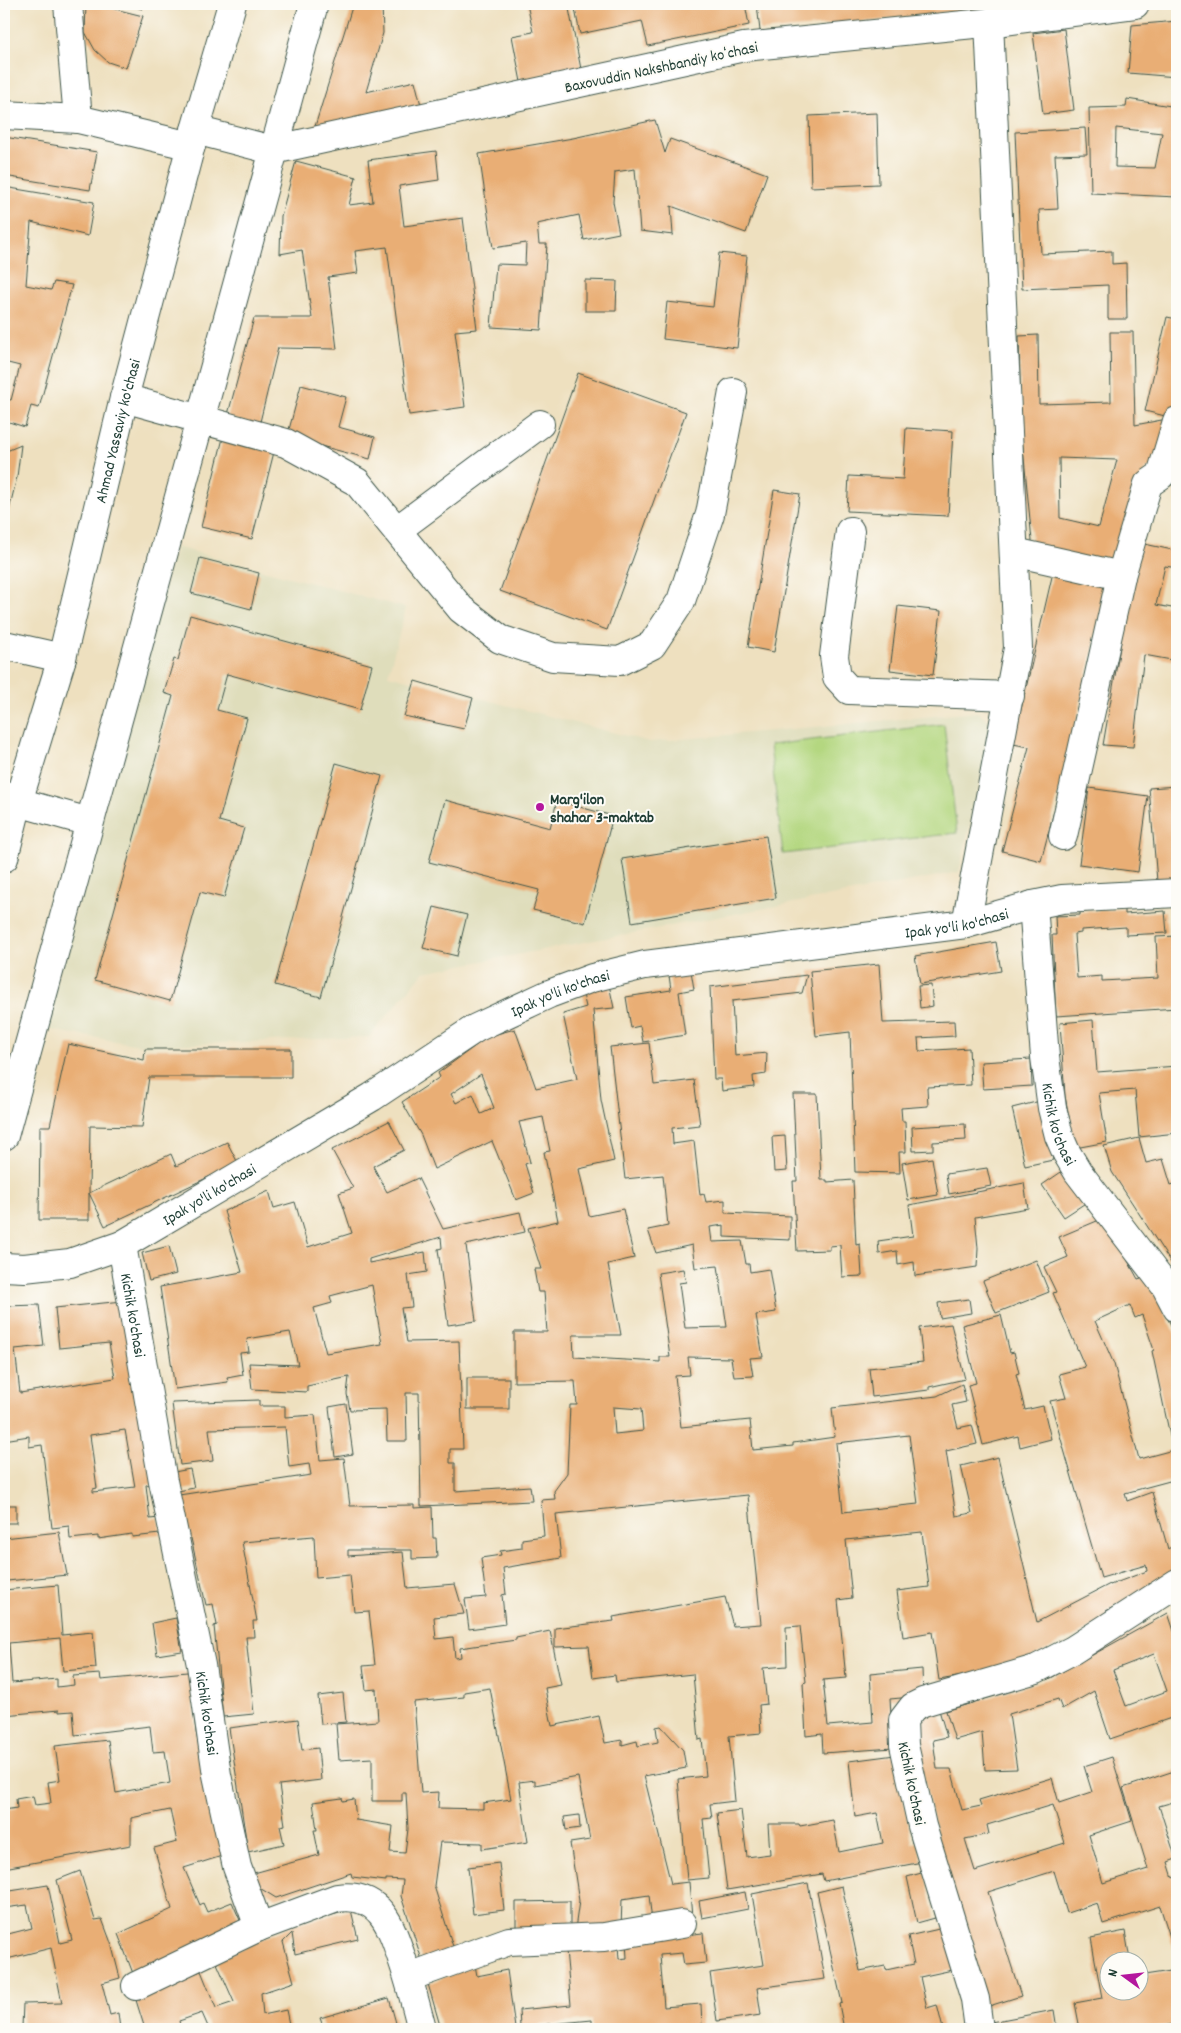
<svg xmlns="http://www.w3.org/2000/svg" width="1181" height="2033" font-family="Dekko,sans-serif">
<rect width="100%" height="100%" fill="#fdfcf7"/>
<filter id="ink" filterUnits="userSpaceOnUse"><feTurbulence type="fractalNoise" baseFrequency=".02" numOctaves="2"/><feDisplacementMap in="SourceGraphic" scale="10" xChannelSelector="R" yChannelSelector="G"/><feConvolveMatrix kernelMatrix="1 2 1 2 8 2 1 2 1" color-interpolation-filters="sRGB"/></filter>
<filter id="wash" filterUnits="userSpaceOnUse"><feTurbulence type="fractalNoise" baseFrequency=".0096" numOctaves="4" result="noise"/><feDisplacementMap in="SourceGraphic" scale="20" xChannelSelector="R" yChannelSelector="G"/><feGaussianBlur stdDeviation="1.12" result="paint"/><feColorMatrix in="noise" values="0 0 0 0 0 0 0 0 0 0 0 0 0 0 0 0 0 1.4 0 .05"/><feComposite in="paint" operator="in"/></filter>
<g filter="url(#wash)">
<rect width="100%" height="100%" fill="#eee0bf"/>
<path fill="#dfddbb" d="M176,547L406,608L388,675L650,742L978,712L993,725L959,872L424,972L369,1037L145,1046L44,1029Z"/>
<path fill="#b4d780" stroke="#6a8a5a" d="M944,724L957,833L783,854L770,745Z"/>
<g id="blocks">
<g fill="#e9ae75" fill-rule="evenodd">
<path d="M86,4H95L143,16L126,68L108,62L95,50L85,32Z"/>
<path d="M127,4H143L142,9Z"/>
<path d="M367,4H382L383,33L366,92L415,81L423,113L312,136L352,7Z"/>
<path d="M527,4H568L582,74L522,87L512,36L533,32Z"/>
<path d="M574,4H745L749,25L648,46L642,21L580,34Z"/>
<path d="M757,4H1018L1019,8L760,31Z"/>
<path d="M1177,21V77L1128,73L1132,25Z"/>
<path d="M1064,29L1074,110L1043,114L1033,33Z"/>
<path d="M1127,99L1177,107V149L1175,158L1177,159V197L1091,193L1089,108L1126,107ZM1116,128L1162,133L1155,168L1115,167Z"/>
<path d="M877,113L879,184L811,187L809,116Z"/>
<path d="M655,120L665,153L670,139L767,174L746,233L671,206L673,235L640,231L635,169L615,172L613,202L619,233L584,240L579,215L537,224L539,244H547L541,330L491,327L496,264L525,265L526,243L493,248L479,154L573,138Z"/>
<path d="M1085,128L1087,154L1055,155L1058,209L1039,210L1041,254L1112,251V264L1126,263L1127,319H1108V285L1022,289L1015,132Z"/>
<path d="M4,137L97,152L90,190L4,176Z"/>
<path d="M436,151L439,180L399,186L404,226L463,218L477,329L455,331L465,407L409,415L387,247L355,251L358,273L328,277L337,349L278,348L259,426L227,418L254,318H312L302,250L280,254L281,216L296,161L356,177L349,205L373,202L368,160Z"/>
<path d="M4,187L94,202L88,236L31,222L26,285L51,290L54,282L72,285L39,408L31,406L25,427L9,422L4,424V399L11,400L20,366L4,362Z"/>
<path d="M719,253L747,256L737,348L663,339L667,302L713,307Z"/>
<path d="M585,280L617,281L616,311H585Z"/>
<path d="M1167,317L1177,319V399L1173,418L1145,411Z"/>
<path d="M1110,332H1133L1135,425L1167,419L1157,468L1145,469L1116,567L1033,551L1021,427L1019,336L1038,335L1039,404L1111,402ZM1059,458L1117,460L1099,527L1060,518Z"/>
<path d="M578,373L686,412L607,630L500,591Z"/>
<path d="M301,385L346,397L338,427L375,437L370,459L287,437Z"/>
<path d="M906,428L953,431L948,516L847,511L849,476L903,479Z"/>
<path d="M223,438L274,452L252,539L201,527Z"/>
<path d="M21,445L17,477L4,531V452Z"/>
<path d="M774,490L800,494L774,652L748,647Z"/>
<path d="M1140,543L1177,551V568L1165,566L1156,605L1177,609V661L1144,655L1133,747L1103,745L1125,618Z"/>
<path d="M200,558L259,573L251,609L191,593Z"/>
<path d="M1054,568L1109,581L1068,757L1041,861L1002,851L1029,747L1013,744Z"/>
<path d="M898,606L941,611L933,675L890,670Z"/>
<path d="M190,615L372,665L360,710L227,674L217,710L247,718L219,821L244,828L224,898L200,892L170,1001L95,980L173,696L164,693L174,659L178,660Z"/>
<path d="M415,681L473,698L464,729L404,716Z"/>
<path d="M336,763L382,776L321,997L275,985Z"/>
<path d="M1177,786V879L1157,881L1149,788Z"/>
<path d="M1089,788L1148,796L1138,872L1079,864Z"/>
<path d="M445,800L550,828L557,801L613,816L585,923L533,910L539,890L429,862Z"/>
<path d="M766,836L776,898L632,922L622,859Z"/>
<path d="M434,907L467,915L457,956L423,948Z"/>
<path d="M1125,909V914L1165,911L1167,933L1126,935V927L1081,930V933L1074,934L1077,978L1102,976V981L1158,978L1156,937L1177,936V1008L1056,1016L1052,935H1056L1055,916L1080,915V912Z"/>
<path d="M996,942L1001,971L920,984L915,956Z"/>
<path d="M879,964L883,1023L954,1021L955,1036L918,1038L919,1051L969,1048L971,1085L927,1087L928,1106L901,1108L902,1121H905L906,1152H899L900,1173L855,1172L850,1032L816,1036L810,971Z"/>
<path d="M690,965L694,989L679,992L685,1035L643,1042L640,1026L631,1028L626,997L671,990L668,968Z"/>
<path d="M807,975L802,993L732,1001L735,1056L767,1053L766,1074L753,1076L754,1087L722,1091L721,1079H714L710,987Z"/>
<path d="M608,980L614,1008L593,1010L601,1100L614,1161L579,1169L589,1216L623,1209L634,1258L608,1264L621,1335H573L574,1357L660,1362V1357H670L658,1273L683,1269L686,1282L679,1283L685,1328L727,1327L718,1266L695,1268L692,1245L656,1253L648,1230L668,1226L663,1175L625,1179L610,1047L649,1043L654,1085L694,1080L700,1125L672,1128L673,1144L694,1141L700,1195L704,1194L706,1202L725,1200V1213L790,1216V1240L724,1237V1225L710,1227L712,1242L742,1241L746,1264H749L750,1272L769,1269L776,1312L756,1315L763,1357L750,1358L753,1376L734,1377L731,1358L688,1357L690,1375L675,1376L681,1427L750,1420L753,1450L793,1446V1443L835,1437L832,1408L937,1396L962,1384L966,1402L952,1405L958,1428L972,1425L977,1444L946,1451L956,1516L972,1513L961,1466L998,1457L1037,1622L1110,1584V1585L1147,1571L1146,1565L1101,1578L1050,1401L1066,1398L1059,1374L1085,1367L1053,1293L1056,1292L1044,1267L1068,1257L1059,1237L1104,1218L1138,1279L1146,1276L1177,1337V1479L1125,1493L1127,1501L1152,1492L1168,1549L1177,1543V1573L1106,1611L1109,1619L1009,1668L939,1680L932,1632L903,1637L897,1591L929,1587L922,1532L846,1540L852,1598L838,1600L846,1678L823,1680L828,1726L873,1722L870,1674L922,1669L923,1696L890,1699L893,1748L823,1753L822,1734L806,1736L803,1683L806,1682L800,1626L786,1627L787,1666L763,1668L767,1704L759,1705L761,1733L729,1736L735,1801L710,1804L712,1818L703,1819L709,1878L687,1880L678,1779L706,1776L702,1739L699,1740L693,1674L616,1682L615,1675L593,1678L589,1646L555,1647V1628L614,1621L613,1617L725,1597L733,1626L761,1624L748,1495L556,1514L561,1558L503,1568L506,1594L502,1595L505,1624L469,1629L465,1599L486,1597L481,1558L501,1555L500,1551L522,1548V1539L544,1536L541,1500L555,1499L554,1491L567,1473L570,1405H577L575,1381L514,1382V1332H547L544,1292H538L534,1269H541L528,1228L558,1221L544,1152L550,1151L543,1117L519,1122L530,1162L525,1164L534,1193L516,1200L492,1141L434,1169L421,1135L402,1102L440,1077L438,1073L489,1036L515,1029L536,1088L577,1079L563,1014L586,1007L581,986ZM481,1074L494,1108L481,1114L473,1094L456,1103L451,1094ZM1130,1305L1135,1318L1142,1315L1154,1350L1152,1351L1173,1450L1139,1459L1114,1364L1095,1321ZM613,1407L641,1409L643,1431L615,1434ZM909,1435L918,1504L843,1512L836,1443Z"/>
<path d="M931,985L933,1006L920,1008L918,986Z"/>
<path d="M1093,1020L1097,1072L1177,1066V1133L1139,1137L1135,1090L1099,1093L1107,1142L1075,1148L1065,1096L1060,1023Z"/>
<path d="M68,1044L144,1060L145,1049H291V1077H149L142,1127L90,1126L89,1193L171,1154L176,1166L227,1142L238,1163L105,1226L89,1193V1220H39L40,1126H50Z"/>
<path d="M1031,1059L1032,1086L983,1089L981,1062Z"/>
<path d="M793,1094H817L821,1180H827V1182L853,1180L856,1245L860,1244L862,1276L842,1277L840,1245L830,1246V1250L797,1251L793,1181H797Z"/>
<path d="M1040,1101L1053,1160L1025,1166L1012,1108Z"/>
<path d="M389,1121L404,1150L373,1166L387,1192L418,1178L443,1229L520,1212L525,1232L466,1245L476,1321L448,1325L438,1249L442,1248L441,1237L369,1259V1263L425,1252L427,1272L408,1275L412,1307L401,1308L407,1342L459,1341L463,1449H450V1463H455V1491L530,1486L532,1501L421,1506L419,1393H406L407,1441H387L386,1409L350,1410L347,1394L349,1377L307,1386V1392L252,1389L249,1363L298,1365L290,1332L247,1339L249,1352L240,1353L243,1375L227,1378L228,1382L175,1389L160,1287L242,1272L224,1211L269,1191L274,1208L295,1202L308,1247L352,1233L339,1193L353,1188L332,1150ZM372,1285L382,1344L326,1353L314,1308L332,1303L330,1296Z"/>
<path d="M965,1124L966,1140L933,1142V1150L913,1151L912,1127Z"/>
<path d="M785,1136L787,1171L774,1172L772,1137Z"/>
<path d="M1139,1138L1146,1163L1163,1159L1171,1185L1177,1183V1272L1112,1172L1104,1146Z"/>
<path d="M932,1158L938,1195L908,1200L902,1163Z"/>
<path d="M987,1168L991,1186L949,1194L946,1174Z"/>
<path d="M1064,1170L1087,1202L1064,1217L1042,1185Z"/>
<path d="M1024,1183L1028,1208L975,1217L978,1248L977,1267L915,1276L914,1262L898,1265L897,1251L879,1254L878,1241L913,1236L909,1205Z"/>
<path d="M169,1246L176,1274L149,1281L142,1253Z"/>
<path d="M1036,1260L1049,1292L996,1313L983,1281Z"/>
<path d="M969,1299L971,1313L940,1318L938,1303Z"/>
<path d="M123,1301L153,1484L146,1485L150,1519L159,1518L160,1534L132,1537V1534L98,1539V1536L70,1539L69,1526L52,1528L42,1445L29,1447V1436L4,1440V1306L39,1305L44,1346L15,1349L20,1393L115,1378L109,1343L59,1348L55,1308ZM125,1430L135,1487L93,1492V1489L97,1488L90,1435Z"/>
<path d="M1001,1315L1010,1353L1014,1352L1019,1373L1016,1374L1025,1410L1043,1406L1051,1439L1020,1447L1018,1436L983,1445L968,1385L976,1383L962,1325Z"/>
<path d="M951,1324L965,1379L929,1387V1390L872,1397L869,1368L923,1362L919,1328Z"/>
<rect x="467" y="1378" width="42" height="31"/>
<path d="M259,1400V1406H285V1417L315,1415L320,1460L344,1458L350,1506L414,1505V1508L432,1507L433,1538H436L437,1558L412,1559V1550H348V1556L403,1552L407,1588L455,1584L464,1614L434,1617L436,1639L453,1637L455,1658L461,1657L460,1648L516,1640V1638L550,1631L561,1685L545,1688L552,1726L599,1716L605,1743L622,1740V1745L637,1741L638,1746L658,1742L656,1727L661,1726L683,1750L686,1768L644,1776L671,1884L689,1882L692,1917L652,1922L649,1895L622,1899L621,1928L575,1929L579,1901L570,1843L590,1840L578,1777L535,1785V1780L519,1782L528,1842L482,1849V1843L440,1842L434,1886L455,1953L423,1963L401,1896L403,1880L386,1879V1881L352,1877L351,1873L276,1898L258,1887L254,1873L319,1855L314,1830H317L313,1802L342,1798L343,1801L354,1799L356,1820L393,1826L390,1852L405,1853L408,1829L406,1793H402V1801H372V1758L339,1760L336,1724L378,1721L376,1689L366,1690L363,1666L375,1665L369,1611L354,1612L350,1575L316,1578L314,1536L242,1542L257,1621H253L254,1637H246L254,1714L223,1717L214,1626L217,1625L213,1604L206,1605L191,1538H188L179,1495L311,1475L309,1464L289,1467L285,1427L209,1429L213,1461L180,1465L172,1403ZM490,1688L511,1799L483,1803V1809L438,1808L439,1792L421,1793L414,1702L464,1697V1692Z"/>
<path d="M346,1404L353,1454L335,1457L329,1407Z"/>
<path d="M190,1469L194,1488L178,1491L174,1472Z"/>
<rect x="4" y="1505" width="12" height="18"/>
<path d="M59,1532L67,1575L7,1581L4,1538Z"/>
<path d="M58,1585L62,1635L93,1632L96,1668L63,1671L60,1638L9,1643L12,1683L57,1679V1687L74,1685L73,1676L100,1674L101,1680L198,1671L192,1697L196,1732L216,1830L225,1855L184,1868L200,1905L203,1903L207,1912L232,1902L243,1927L134,1976L118,1934L172,1909L154,1848L177,1842L170,1810L131,1818V1845L4,1868V1810L17,1808L16,1799L33,1796L35,1805L51,1803L48,1782L60,1780L55,1746L108,1740L116,1793L170,1783L165,1751L153,1752L150,1726L75,1735L73,1711L59,1712V1710L4,1715V1590Z"/>
<path d="M1168,1613L1177,1640V1716L1110,1739L1094,1691L1062,1709L1058,1699L1009,1714L1017,1769L985,1770L982,1732L955,1740L946,1711L1051,1678ZM1154,1654L1167,1691L1126,1706L1113,1670Z"/>
<path d="M176,1618L182,1651L157,1655L152,1623Z"/>
<path d="M343,1693L346,1722L321,1724L318,1696Z"/>
<path d="M939,1710L947,1737L933,1740L937,1769H951L962,1810L981,1806L979,1800L1052,1778L1059,1803L1092,1792L1084,1766L1112,1757L1132,1821L1089,1835L1103,1883L1148,1869L1123,1788L1177,1770V1801L1159,1806L1176,1859L1168,1862L1173,1878L1177,1876V1959L1160,1906L1103,1924L1097,1903L1067,1913L1054,1871L988,1892L1021,1996L986,2007L947,1880L910,1716ZM1053,1805L1065,1843L975,1871L965,1839L989,1834L987,1825Z"/>
<path d="M298,1719L302,1750L318,1748L321,1780L279,1785L285,1825L280,1826L284,1844L248,1852L229,1728Z"/>
<path d="M895,1755L912,1843L918,1842L922,1862L824,1881L822,1874L727,1890L717,1813L741,1810L747,1857L770,1854L768,1824H799L800,1826L833,1820L839,1852L883,1843L877,1813L855,1817L849,1761Z"/>
<path d="M579,1815L580,1828L566,1830L564,1817Z"/>
<path d="M499,1863L504,1910L473,1914L468,1867Z"/>
<path d="M80,1871L95,1920L102,1919L111,1943L120,1978L102,1983L110,2015L118,2013L120,2029L22,2027L23,2004L62,2003L51,1948L7,1959L8,1964L4,1965V1935L32,1928L27,1905L4,1908V1892L48,1885L60,1943L72,1940L57,1880Z"/>
<path d="M925,1872L935,1918L917,1923L907,1877Z"/>
<path d="M808,1883L825,1979L757,1988L761,2015L717,2021L710,1973L764,1965L752,1894Z"/>
<path d="M842,1886L860,1971L885,1966L886,1970L914,1964L908,1936L948,1927L957,1969L920,1977L927,2008L937,2005L943,2029H844L839,2004L842,2003L817,1892Z"/>
<path d="M745,1892L748,1909L702,1918L699,1901Z"/>
<path d="M570,1901V1928L516,1929V1902Z"/>
<path d="M351,1910L358,1939L295,1954L292,1933L283,1942L294,1982L261,1993L263,2015L286,2010L290,2029H209L202,2013L179,2021L181,2029H145L135,1997L201,1971L216,2008L234,2002L216,1961L290,1926Z"/>
<path d="M1125,1931L1130,1960H1108V1990H1138V1976L1177,1970V2024L1154,2027V2029H1080L1075,2003L1102,1998L1091,1938Z"/>
<path d="M703,1933L706,1963L684,1965L682,1953L660,1955L664,2007L701,2004L702,2029H592V2020L520,2027L519,2010L571,2005L566,1950L618,1945L619,1959L627,1958L626,1941Z"/>
<path d="M475,1965L477,1976L507,1970L515,2028L506,2029H441L428,1984Z"/>
<path d="M389,1998L396,2023L383,2026L384,2029H324L320,2018Z"/>
<path d="M1054,2010L1057,2029H992L991,2022Z"/>
</g>
</g>
</g>
<g filter="url(#ink)">
<use href="#blocks" fill-opacity="0" stroke="#3e5549" stroke-width="1"/>
<g fill="none" stroke-linecap="round" stroke-linejoin="round">
<g stroke="#3e5549" stroke-width="30">
<g id="minor">
<path d="M68,4L78,119"/>
<path d="M4,115L78,119L191,146"/>
<path d="M195,130L273,150L744,47L1004,21L1135,4"/>
<path d="M124,398L286,443L357,482L461,609L500,639L553,657L620,661L652,645L681,601L710,514L733,392"/>
<path d="M397,530L540,424"/>
<path d="M850,531L834,656L837,677L849,690L1010,696"/>
<path d="M1014,552L1121,576L1148,484L1161,475L1177,421"/>
<path d="M4,645L62,658"/>
<path d="M18,802L89,822"/>
<path d="M1063,836L1121,576"/>
<path id="s1" d="M1033,905L1045,1057L1052,1108L1059,1136L1066,1152L1078,1172L1166,1287L1177,1308"/>
<path d="M966,924L1018,648L989,22"/>
<path d="M4,1136L314,4"/>
<path id="s2" d="M122,1245L163,1481L201,1665L217,1775L237,1867L259,1927L337,1898C380,1892 391,1925 402,1959C410,1982 416,2006 422,2029"/>
<path id="s3" d="M4,1267L24,1268L70,1263L122,1245L372,1097L476,1028L549,994L592,978L645,965L966,924L1033,905L1062,899L1177,893"/>
<path d="M409,1977L509,1941L604,1937L682,1924"/>
<path d="M136,1986L259,1927"/>
<path d="M979,2029L975,1999L922,1826L904,1745L903,1720L913,1707L923,1702L1036,1669L1073,1650L1177,1583"/>
</g>
</g>
<g stroke="#3e5549" stroke-width="30">
<g id="major">
<path id="s4" d="M4,858L18,802L62,658L124,398L195,130L232,4"/>
</g>
</g>
<use href="#minor" stroke="#fff" stroke-width="28"/>
<use href="#major" stroke="#fff" stroke-width="28"/>
</g>
</g>
<circle fill="#b5179e" stroke="#fdfcf7" stroke-width="2" cx="540" cy="807" r="5"/>
<g text-anchor="middle" stroke-width="4" stroke-linejoin="round" paint-order="stroke">
<g font-size="16" fill="#1f3d34" stroke="#fdfcf7">
<text transform="translate(661 66) rotate(-12)" y="6">Baxovuddin Nakshbandiy koʻchasi</text>
<text dy="6" stroke="none"><textPath href="#s4" startOffset="442">Ahmad Yassaviy ko'chasi</textPath></text>
<text dy="6" stroke="none"><textPath href="#s3" startOffset="1032">Ipak yo'li ko'chasi</textPath></text>
<text dy="6" stroke="none"><textPath href="#s3" startOffset="628">Ipak yo'li ko'chasi</textPath></text>
<text dy="6" stroke="none"><textPath href="#s1" startOffset="221">Kichik ko'chasi</textPath></text>
<text dy="6" stroke="none"><textPath href="#s3" startOffset="222">Ipak yo'li ko'chasi</textPath></text>
<text dy="6" stroke="none"><textPath href="#s2" startOffset="71">Kichik ko'chasi</textPath></text>
<text dy="6" stroke="none"><textPath href="#s2" startOffset="476">Kichik ko'chasi</textPath></text>
<text transform="translate(913 1783) rotate(78)" y="6">Kichik ko'chasi</text>
</g>
<g font-size="16" font-weight="bold" fill="#1f3d34" stroke="#fdfcf7" text-anchor="start">
<text x="550" y="804">Marg'ilon<tspan x="550" dy="18">shahar 3-maktab</tspan></text>
</g>
</g>
<rect width="1181" height="2033" fill="none" stroke="#fdfcf7" stroke-width="20"/>
<g transform="translate(1124 1976) rotate(285)"><circle r="24" fill="#fdfcf7" stroke="#a4b0a9"/>
<path d="M0-4L9 19L0 12L-9 19Z" fill="#b5179e"/>
<text y="-8" font-size="14" font-weight="bold" text-anchor="middle" fill="#1f3d34">N</text>
</g>
</svg>
